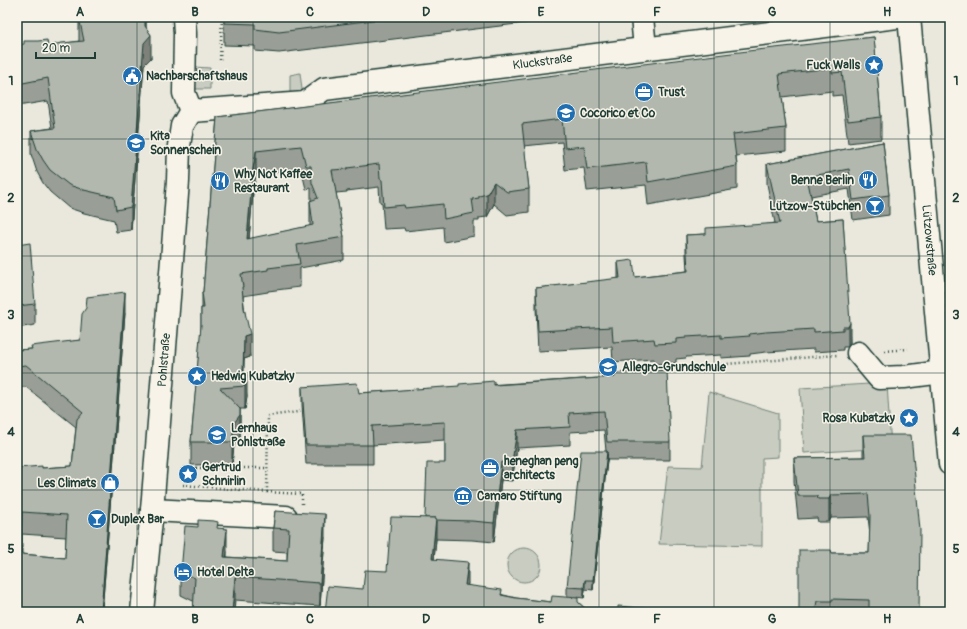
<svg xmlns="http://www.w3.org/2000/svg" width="967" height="629" font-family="Pangolin,sans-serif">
<rect width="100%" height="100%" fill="#eae8dd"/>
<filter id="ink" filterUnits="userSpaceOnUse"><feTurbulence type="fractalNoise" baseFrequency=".025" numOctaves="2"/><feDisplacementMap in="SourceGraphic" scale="8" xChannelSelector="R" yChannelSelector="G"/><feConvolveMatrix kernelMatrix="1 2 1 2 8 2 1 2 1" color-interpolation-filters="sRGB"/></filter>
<g filter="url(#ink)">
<g fill="#c8ccc1" stroke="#74847a">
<path d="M194,67L210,68V89H193Z"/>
<path d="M300,73L303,97L290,95V75Z"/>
<path d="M887,383L891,448L804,453L800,388Z"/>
<path d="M709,392L778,413V457L762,458V546L659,544L668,466L702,467Z"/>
<circle cx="524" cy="565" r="17"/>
</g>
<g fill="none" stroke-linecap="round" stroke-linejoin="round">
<g stroke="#1f3d34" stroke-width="25">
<g id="minor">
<path d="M184,17L185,34L184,93L191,111"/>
<path d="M642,17L645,48"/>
<path id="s1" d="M909,17L950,464"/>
<path id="s2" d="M191,111L305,103L324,89L897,17"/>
<path d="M858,353L879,378L904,377L942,372"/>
<path d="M152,510L286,517"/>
<path id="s3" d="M142,612L152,510L173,247L178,181L179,146L182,126L191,111"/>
</g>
</g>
<g stroke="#1f3d34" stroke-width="2.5" stroke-dasharray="1 3" stroke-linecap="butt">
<path d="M667,17L668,24"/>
<path d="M220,60L222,17"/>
<path d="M884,351L908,349"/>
<path d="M628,372L837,355"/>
<path d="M184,468H267"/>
<path d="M183,485L267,492L268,416L305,411"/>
<path d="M267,492L302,494V505"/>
</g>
<use href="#minor" stroke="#f7f3e8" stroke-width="22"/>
</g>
<g fill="#999e96" stroke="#1f3d34" fill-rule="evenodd">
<path d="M79,17H146V28L151,58L144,65L131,230L116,232L114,220L84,213L69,208L50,192L43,183L37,172L31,154V131L52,128L48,101L18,106H17V45L48,46L79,41Z"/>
<path d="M224,17H574L279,53L255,51V46L224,45Z"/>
<path d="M874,37L881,117V139L848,143L842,95L832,96V91L782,97L786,128V151L736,156L737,166V189L648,205L646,185L587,191L584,168L565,170L562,142L524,146L529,189V212L507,215L494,204L487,217L479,218V221H474V236L444,242L443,227L405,231L404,228L384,229L382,203L380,202L379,187L347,191V192L336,193L344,237V260L300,268V287L268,291V292L243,296L250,357L244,359V373L247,397L245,409H240V438L234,445L232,464L191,465V442L201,330V308H202V292H203L217,117ZM301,168L306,189L311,188V200L310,201V226L249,239L253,192L256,174Z"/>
<path d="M883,142L889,195V215L853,220L849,189L811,196L816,221L843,219L850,343L848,347H843V350L814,352V349L766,352L750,354V356L721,358V355L686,357V358L676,359V363L655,364L654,359L613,362L612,347L538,351L536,308V288L618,279V262L635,277L687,271L686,255V235L706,234L775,223L767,184V164Z"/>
<path d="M17,245L35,304V325L17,328Z"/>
<path d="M125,313L102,612H17V468H42L72,466L76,427L26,387L17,388V350L31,349L80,340ZM22,534L66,537L65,558L22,554Z"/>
<path d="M615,377L670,442V460H607V454V461L593,590L585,589L584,598L567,596V587L606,451L604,430L570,432V445L517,448L512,481L501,480L494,542L472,540L436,539L434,560L468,583L467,586L516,598L551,602H578L589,612L363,589L387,571L425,518L445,463V440L373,445V464H306L302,405V387L359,393Z"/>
<path d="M863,435L920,612H799L832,553H869L870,534L868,517L831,518L829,522H818L817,518L798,519L794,481V458L863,457Z"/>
<path d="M275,511L325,537L320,606L235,600L193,601L181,595V572L218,528L227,552V557L287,561V552L273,551V528Z"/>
</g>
<g fill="#7d817a" stroke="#1f3d34">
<path d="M145,17H146V28L151,35V58L144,65L131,230V207Z"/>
<path d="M256,151V174L253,192L247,262V239L253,169Z"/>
<path d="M494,182V204L487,217V194Z"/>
<path d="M125,292V313L102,612H101Z"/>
<path d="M850,323V343L848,347V327Z"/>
<path d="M250,334V357L244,359L243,386L244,336Z"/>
<path d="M247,374V397L245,409V386Z"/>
<path d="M240,409V438L234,445L232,464V442L234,423Z"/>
<path d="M517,430V448L512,481V462Z"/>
<path d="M607,451V461L593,590V580Z"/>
<path d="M501,462V480L494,542V523Z"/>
<path d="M831,495V518L829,522V499Z"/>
<path d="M325,514V537L320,606V583Z"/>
<path d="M436,518V539L432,580V559Z"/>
<path d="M227,529V552L224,580V557Z"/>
<path d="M468,562V583L465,606V585Z"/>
<path d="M235,577V600L234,612H232Z"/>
<path d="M585,580V589L584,598V588Z"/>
</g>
<g fill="#b2b8ae" stroke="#1f3d34" fill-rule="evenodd">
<path d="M79,17H145V26L151,35L144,43L131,207L116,210L114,197L84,190L69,185L50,170L43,160L37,149L31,131L55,128L48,78L18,84V83H17V45L24,44V41H38L47,40L48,46L61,43L84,41Z"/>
<path d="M224,17H397L279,32L255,29V24L224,23Z"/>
<path d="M874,37L881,117L848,121L842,72L832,73V68L779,74L786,128L733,134L737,166L648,182L646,162L587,169L584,146L565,148L562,119L522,124L529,189L507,192L494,182L487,194L479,196V198L472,199L474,213L444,219L443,204L405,208L404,205L384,207L382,180L380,179L379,164L347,168V169L332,170L344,237L297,245L300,264L268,268V270L241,274L243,287H242L244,308L250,334L244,336L243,373L247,374L245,386L220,388L240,409V415L234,423L232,442H191L201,325V308H204L202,292H203L217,117L748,51ZM301,146L306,166H311L312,183L318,198L310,201L313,225L247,239L253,169L256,151Z"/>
<path d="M883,142L889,195L853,200L849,169L807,177L816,221L843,219L850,323L848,327H843V330L814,332V329L766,332L749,334L750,336L721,338V335L686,337V338L676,339V343L655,344L654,339L613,342L612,327L538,331L536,288L620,278L618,262L633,260L635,277L688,271L686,235L706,234V228L780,223L767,164Z"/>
<path d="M30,243L35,304L17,306V245Z"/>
<path d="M125,292L101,612H17V468L42,466V468L72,466L77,419L83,412L26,365L17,366V350L32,349L31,346L80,340L82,314L86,308L87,297ZM22,512L67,515L65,558L21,554Z"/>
<path d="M667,370L670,442H607L604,411L569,413L570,427L517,430L512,462H501L494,523L472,521L436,520V518H425L427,463H445V422L372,426L373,445H306L302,387L357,383L359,393L459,386V384L494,381V385L615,377V373Z"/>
<path d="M863,435H911L920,530L919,612H869V600L832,599V601H817L815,612H799V550H831L832,553H869L870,516L868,494L831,495L829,499H818L817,496H798L794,458L865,457Z"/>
<path d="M581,451H607L593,580H585L584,588L567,587Z"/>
<path d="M275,511L325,514L320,583L235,577L232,612H193L195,578L181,572L185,526L198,527V520L214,521L218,522L217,528L227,529L224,557L287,561L289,529L273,528Z"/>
<path d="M391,517L436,518L432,559L468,562L465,585L502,590L501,595L516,598L551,602L552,596L578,598V602L589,612H325L328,586L363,589L365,570L387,571Z"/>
<path d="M618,606L685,612H618Z"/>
</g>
</g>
<path fill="none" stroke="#1f3d34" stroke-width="1" stroke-opacity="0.55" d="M137,17V612M253,17V612M368,17V612M484,17V612M599,17V612M714,17V612M830,17V612M17,139H950M17,256H950M17,373H950M17,490H950"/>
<defs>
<g id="sight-disc" transform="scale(1)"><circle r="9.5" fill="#1f6fb2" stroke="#f7f3e8"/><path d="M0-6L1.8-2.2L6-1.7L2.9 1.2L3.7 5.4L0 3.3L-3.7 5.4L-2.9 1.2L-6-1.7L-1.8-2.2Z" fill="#fff"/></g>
<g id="civic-disc" transform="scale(1)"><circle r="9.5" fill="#1f6fb2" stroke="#f7f3e8"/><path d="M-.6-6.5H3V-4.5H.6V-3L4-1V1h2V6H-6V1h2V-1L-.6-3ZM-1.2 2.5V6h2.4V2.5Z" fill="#fff"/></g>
<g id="office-disc" transform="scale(1)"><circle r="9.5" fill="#1f6fb2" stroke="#f7f3e8"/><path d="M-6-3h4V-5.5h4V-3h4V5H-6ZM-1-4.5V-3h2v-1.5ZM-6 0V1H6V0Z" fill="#fff"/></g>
<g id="school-disc" transform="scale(1)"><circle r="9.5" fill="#1f6fb2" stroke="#f7f3e8"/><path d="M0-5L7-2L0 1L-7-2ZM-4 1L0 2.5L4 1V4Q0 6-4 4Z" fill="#fff"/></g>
<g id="restaurant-disc" transform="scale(1)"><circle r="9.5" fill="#1f6fb2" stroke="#f7f3e8"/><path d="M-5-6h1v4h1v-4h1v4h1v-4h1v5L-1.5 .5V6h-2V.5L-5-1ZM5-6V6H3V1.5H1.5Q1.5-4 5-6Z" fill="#fff"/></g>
<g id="bar-disc" transform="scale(1)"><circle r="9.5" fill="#1f6fb2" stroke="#f7f3e8"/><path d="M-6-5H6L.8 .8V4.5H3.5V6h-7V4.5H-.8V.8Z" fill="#fff"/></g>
<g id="university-disc" transform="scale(1)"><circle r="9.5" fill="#1f6fb2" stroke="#f7f3e8"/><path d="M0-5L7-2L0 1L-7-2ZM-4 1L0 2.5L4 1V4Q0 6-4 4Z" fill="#fff"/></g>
<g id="shop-disc" transform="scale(1)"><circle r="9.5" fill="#1f6fb2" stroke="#f7f3e8"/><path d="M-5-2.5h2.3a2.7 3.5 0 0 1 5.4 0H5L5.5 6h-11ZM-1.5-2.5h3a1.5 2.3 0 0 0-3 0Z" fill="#fff"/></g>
<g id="museum-disc" transform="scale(1)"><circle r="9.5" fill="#1f6fb2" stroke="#f7f3e8"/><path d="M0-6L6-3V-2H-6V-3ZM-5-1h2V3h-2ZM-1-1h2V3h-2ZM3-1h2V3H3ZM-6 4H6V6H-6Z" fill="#fff"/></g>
<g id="hotel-disc" transform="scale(1)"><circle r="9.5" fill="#1f6fb2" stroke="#f7f3e8"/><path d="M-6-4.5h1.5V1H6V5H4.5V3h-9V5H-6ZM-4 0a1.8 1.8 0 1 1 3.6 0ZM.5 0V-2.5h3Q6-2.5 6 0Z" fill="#fff"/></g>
</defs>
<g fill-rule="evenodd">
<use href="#sight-disc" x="874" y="65"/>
<use href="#civic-disc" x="132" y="76"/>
<use href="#office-disc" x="644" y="92"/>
<use href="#school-disc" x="566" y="113"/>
<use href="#school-disc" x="136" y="143"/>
<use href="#restaurant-disc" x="868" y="180"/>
<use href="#restaurant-disc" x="220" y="181"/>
<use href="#bar-disc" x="875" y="206"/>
<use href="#school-disc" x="608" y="367"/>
<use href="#sight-disc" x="197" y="376"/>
<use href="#sight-disc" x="909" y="418"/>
<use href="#university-disc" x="217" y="435"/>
<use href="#office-disc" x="490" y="468"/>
<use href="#sight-disc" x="188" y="474"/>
<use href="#shop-disc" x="110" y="483"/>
<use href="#museum-disc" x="463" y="496"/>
<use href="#bar-disc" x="97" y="519"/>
<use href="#hotel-disc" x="183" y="572"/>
</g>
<g text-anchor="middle" stroke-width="3" stroke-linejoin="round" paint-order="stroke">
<g font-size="12" fill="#1f3d34" stroke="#f7f3e8">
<text dy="4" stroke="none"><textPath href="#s2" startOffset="358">Kluckstraße</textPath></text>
<text dy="4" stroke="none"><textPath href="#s1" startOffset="224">Lützowstraße</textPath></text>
<text dy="4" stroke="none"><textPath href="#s3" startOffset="253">Pohlstraße</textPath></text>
</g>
<g font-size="12" font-weight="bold" fill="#1f3d34" stroke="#f7f3e8" text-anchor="start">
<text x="860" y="69" text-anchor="end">Fuck Walls</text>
<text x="146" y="80">Nachbarschaftshaus</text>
<text x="658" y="96">Trust</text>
<text x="580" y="117">Cocorico et Co</text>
<text x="150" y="140">Kita<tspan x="150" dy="14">Sonnenschein</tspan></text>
<text x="234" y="178">Why Not Kaffee<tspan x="234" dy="14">Restaurant</tspan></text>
<text x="854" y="184" text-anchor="end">Benne Berlin</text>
<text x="861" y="210" text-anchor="end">Lützow-Stübchen</text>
<text x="622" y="371">Allegro-Grundschule</text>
<text x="211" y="380">Hedwig Kubatzky</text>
<text x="895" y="422" text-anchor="end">Rosa Kubatzky</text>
<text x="231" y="432">Lernhaus<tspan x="231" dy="14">Pohlstraße</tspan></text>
<text x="504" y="465">heneghan peng<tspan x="504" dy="14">architects</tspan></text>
<text x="202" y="471">Gertrud<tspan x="202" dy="14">Schnirlin</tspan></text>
<text x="96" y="487" text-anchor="end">Les Climats</text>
<text x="477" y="500">Camaro Stiftung</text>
<text x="111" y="523">Duplex Bar</text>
<text x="197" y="576">Hotel Delta</text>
</g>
</g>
<rect width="967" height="629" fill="none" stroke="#f7f3e8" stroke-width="44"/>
<path d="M36 52v6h59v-6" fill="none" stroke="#1f3d34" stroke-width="2"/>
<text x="42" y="52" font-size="12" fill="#1f3d34" stroke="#f7f3e8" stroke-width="3" paint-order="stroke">20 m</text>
<rect x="22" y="22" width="923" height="585" fill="none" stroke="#1f3d34" stroke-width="1.5"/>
<g font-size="13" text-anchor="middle" font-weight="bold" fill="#1f3d34">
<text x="80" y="16">A</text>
<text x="195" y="16">B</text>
<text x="310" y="16">C</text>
<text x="426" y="16">D</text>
<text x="541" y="16">E</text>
<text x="657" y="16">F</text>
<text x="772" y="16">G</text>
<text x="887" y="16">H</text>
<text x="11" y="85">1</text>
<text x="956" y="85">1</text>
<text x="11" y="202">2</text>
<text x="956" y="202">2</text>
<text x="11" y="319">3</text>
<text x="956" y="319">3</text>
<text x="11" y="436">4</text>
<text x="956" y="436">4</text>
<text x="11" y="553">5</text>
<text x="956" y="553">5</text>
<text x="80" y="623">A</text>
<text x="195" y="623">B</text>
<text x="310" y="623">C</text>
<text x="426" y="623">D</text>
<text x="541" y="623">E</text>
<text x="657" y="623">F</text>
<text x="772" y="623">G</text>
<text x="887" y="623">H</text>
</g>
</svg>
